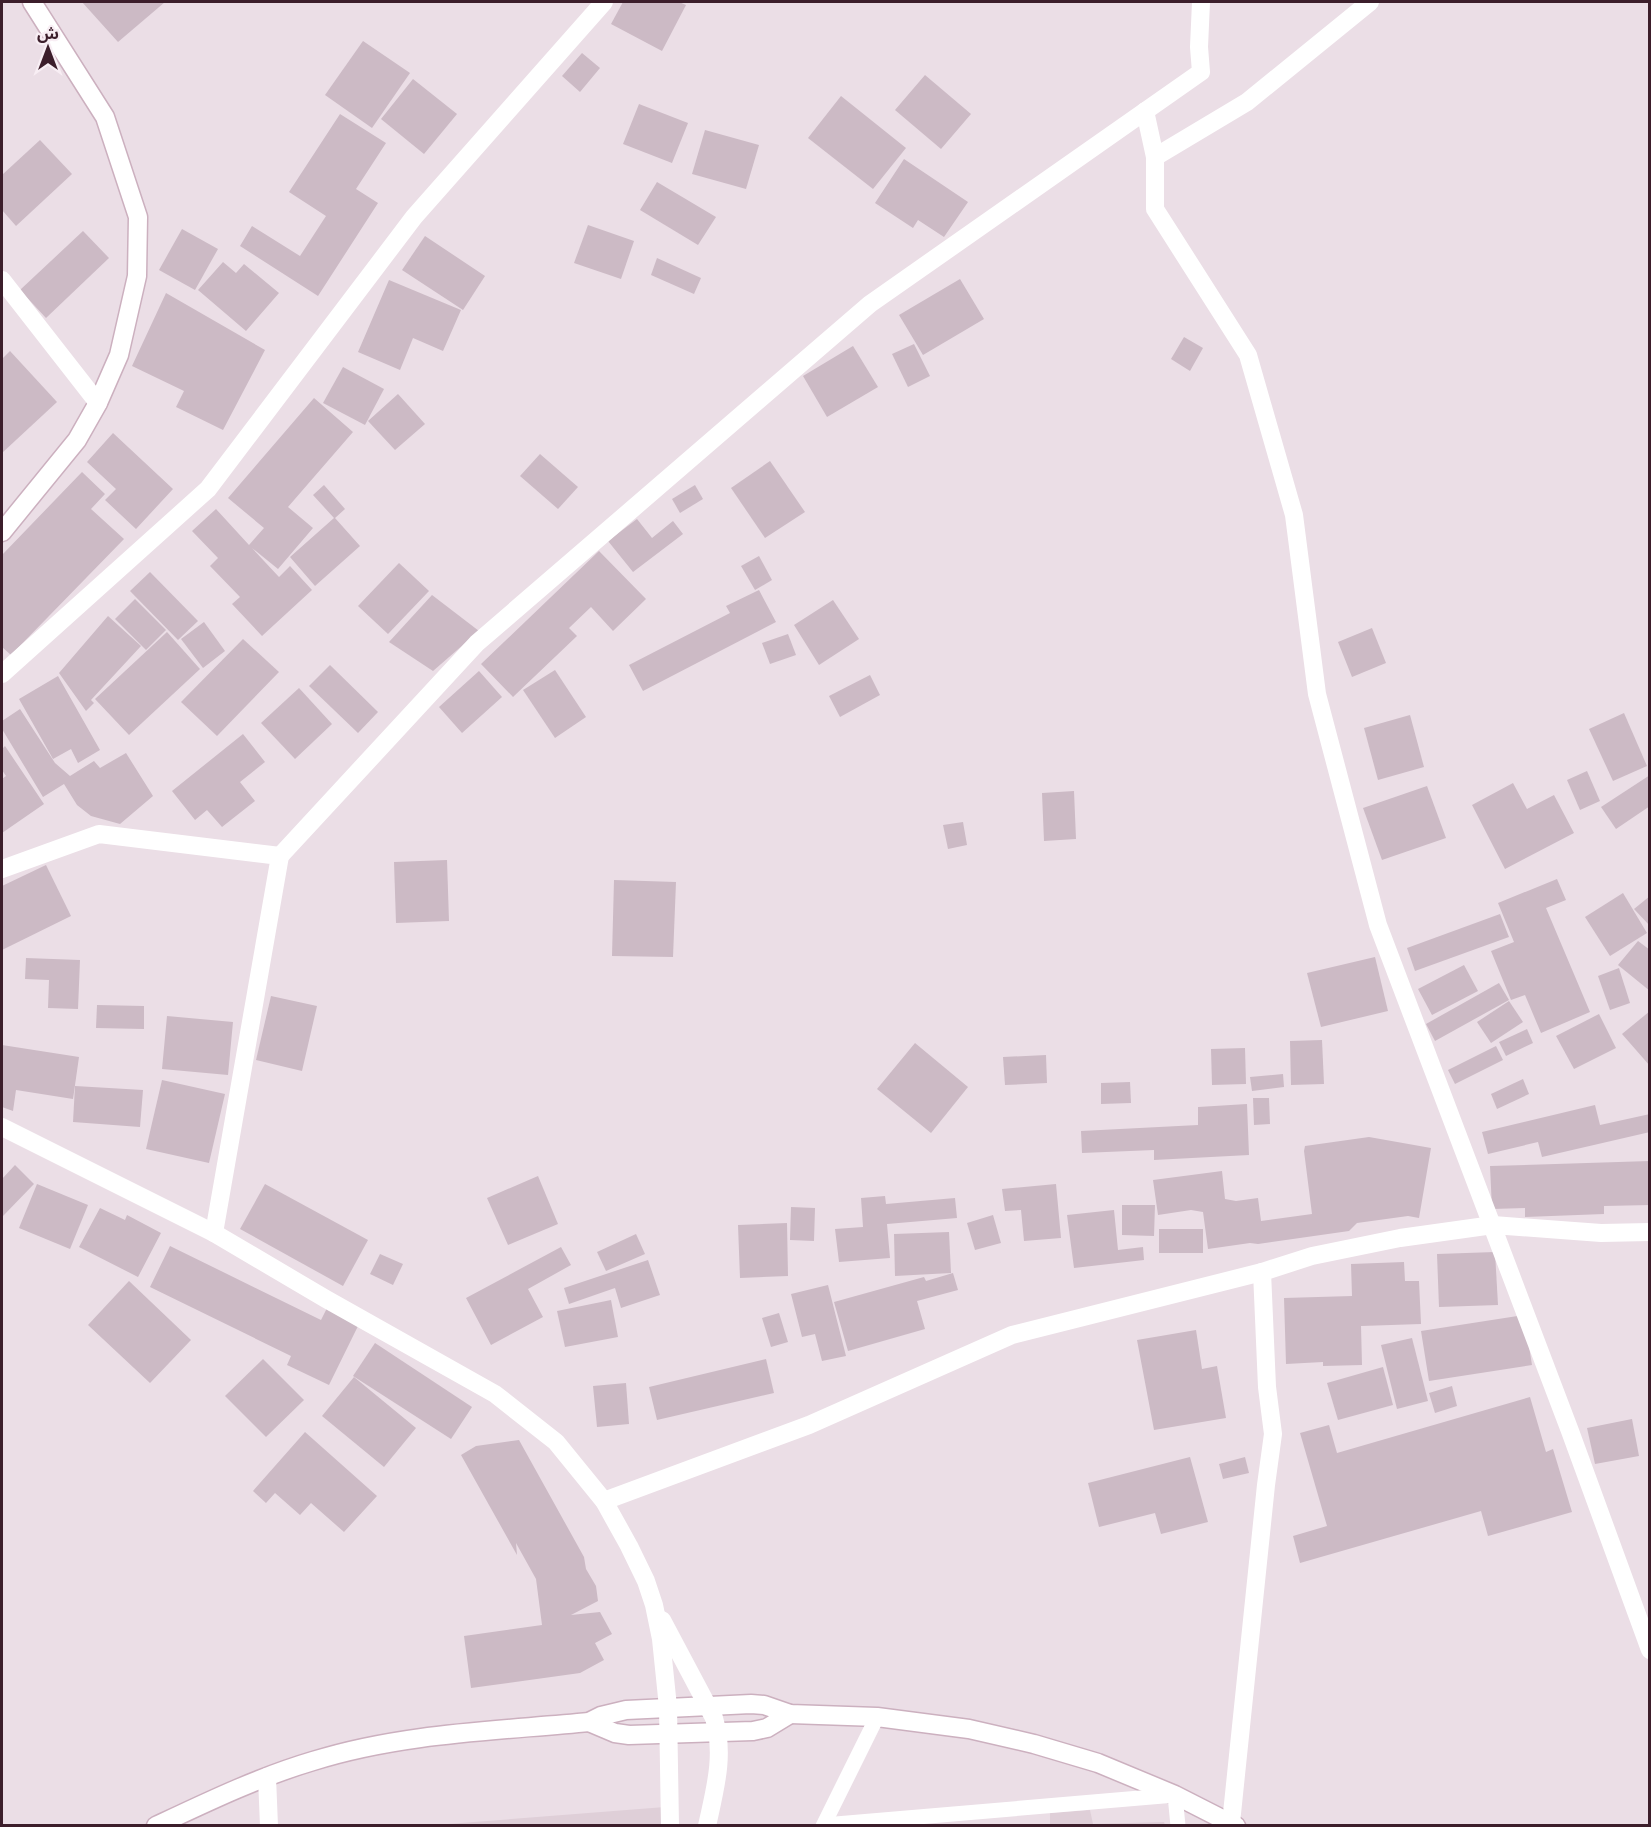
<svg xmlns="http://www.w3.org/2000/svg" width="1651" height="1827" font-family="'Varela Round','Noto Sans Arabic',sans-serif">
<rect width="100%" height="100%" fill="#ebdee6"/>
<g fill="#dfcfd8">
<path d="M665,1807L664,1825H435Z"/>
<path d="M1090,1810L1093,1824L1164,1822L1165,1825H1050V1813Z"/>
</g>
<g fill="#ccbac5">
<path d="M82,2H165L118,42Z"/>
<path d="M623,2H679L686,5L662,51L611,24Z"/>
<path d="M363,41L410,73L372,128L325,95Z"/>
<path d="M582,53L600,68L580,92L562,76Z"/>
<path d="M925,75L971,114L941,149L895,110Z"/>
<path d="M413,79L457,114L424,154L381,119Z"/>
<path d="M841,96L906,148L873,189L808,138Z"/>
<path d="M639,104L688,123L672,163L623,144Z"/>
<path d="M340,114L386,143L356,189L378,203L318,296L240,246L252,226L300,256L326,216L289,192Z"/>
<path d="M705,130L759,145L746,189L692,174Z"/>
<path d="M40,140L72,174L16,226L2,210V175Z"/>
<path d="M904,159L968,202L944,237L918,220L913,228L875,203Z"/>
<path d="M657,182L716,217L698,245L640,210Z"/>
<path d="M588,225L634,241L621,279L574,263Z"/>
<path d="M182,229L218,249L195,290L159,270Z"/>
<path d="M83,231L109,258L46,318L20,290Z"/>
<path d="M425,236L485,276L463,310L402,270Z"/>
<path d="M657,258L701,278L694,294L651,275Z"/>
<path d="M223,262L236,273L244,264L279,293L246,331L198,290Z"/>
<path d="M960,279L984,319L923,355L899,315Z"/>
<path d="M389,280L461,310L443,351L413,338L400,370L358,352Z"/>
<path d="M166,293L265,350L223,430L176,407L184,391L132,366Z"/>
<path d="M1184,337L1203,348L1190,371L1171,359Z"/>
<path d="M914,344L930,376L908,387L892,354Z"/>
<path d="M853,346L878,387L827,417L803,376Z"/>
<path d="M10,351L57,402L2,453V359Z"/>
<path d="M343,367L384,389L365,425L323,403Z"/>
<path d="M398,394L425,424L395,450L368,421Z"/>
<path d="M314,398L353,432L288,507L313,528L278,569L252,548L279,577L290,566L312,590L262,636L232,604L240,597L210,566L218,558L192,531L216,509L249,545L264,528L228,498Z"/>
<path d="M113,433L173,489L136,529L105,500L116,489L87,462Z"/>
<path d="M540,454L578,487L558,509L520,476Z"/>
<path d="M770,461L805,512L765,538L731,488Z"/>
<path d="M82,472L105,494L91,509L124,539L11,655L2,647V555Z"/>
<path d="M324,485L345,509L335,518L360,546L315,586L290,557L334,518L313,495Z"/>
<path d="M695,485L703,499L680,513L672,499Z"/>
<path d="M637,519L652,538L673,521L683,534L633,572L608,541Z"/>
<path d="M599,551L646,599L613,631L591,607L569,628L577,636L513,697L481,664Z"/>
<path d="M759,556L772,580L755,590L741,566Z"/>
<path d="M399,563L429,591L388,634L358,606Z"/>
<path d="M150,572L198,621L178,640L130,591Z"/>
<path d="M759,590L776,622L643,691L629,665L730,613L726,606Z"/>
<path d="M432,595L479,631L433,671L389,642Z"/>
<path d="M135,599L166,630L146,650L115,619Z"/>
<path d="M833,600L859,639L819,665L794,625Z"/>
<path d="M108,616L141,646L91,700L94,703L86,711L59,673Z"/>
<path d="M204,622L225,651L203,668L181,639Z"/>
<path d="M1372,628L1386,663L1352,677L1338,642Z"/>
<path d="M167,632L200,669L129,735L95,699Z"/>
<path d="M788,634L796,655L770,664L762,643Z"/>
<path d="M243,639L279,672L217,736L181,702Z"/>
<path d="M330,665L378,712L358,733L309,686Z"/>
<path d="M555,670L586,717L555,738L523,690Z"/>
<path d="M479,671L502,697L462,733L439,707Z"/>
<path d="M870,675L880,695L840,717L829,696Z"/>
<path d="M58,676L100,750L78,763L71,749L53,759L19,699Z"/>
<path d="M299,688L332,724L295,759L261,723Z"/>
<path d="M20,709L55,763L70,776L94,761L100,768L126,753L153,796L120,824L91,816L77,805L64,784L43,797L2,729V721Z"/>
<path d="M1624,713L1647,766L1613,781L1589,729Z"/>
<path d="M1410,715L1424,767L1378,780L1364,728Z"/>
<path d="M243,734L265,762L240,782L255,801L222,827L207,810L195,820L172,791Z"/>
<path d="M5,746L44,804L2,833V779L6,776L2,770V749Z"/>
<path d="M1587,771L1600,801L1580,810L1567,780Z"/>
<path d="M1650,775V806L1616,829L1601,807Z"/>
<path d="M1513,783L1527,809L1554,795L1574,833L1505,869L1472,805Z"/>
<path d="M1427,786L1446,838L1382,860L1363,808Z"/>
<path d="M1074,791L1076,839L1044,841L1042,793Z"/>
<path d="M963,822L967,845L948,849L943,825Z"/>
<path d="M447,860L449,921L396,923L394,862Z"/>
<path d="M46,865L71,916L2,950V886Z"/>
<path d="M1557,879L1566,900L1546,908L1590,1012L1541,1033L1525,995L1511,1000L1491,951L1514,942L1498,903Z"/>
<path d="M614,880L676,882L673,957L612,956Z"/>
<path d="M1623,893L1647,933L1610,956L1585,917Z"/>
<path d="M1650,896V926L1634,909Z"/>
<path d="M1500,914L1509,937L1415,971L1407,948Z"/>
<path d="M1638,941L1650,950V991L1618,965Z"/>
<path d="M1375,957L1388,1011L1321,1027L1307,973Z"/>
<path d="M26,958L80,960L78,1009L48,1008L49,980L25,979Z"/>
<path d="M1464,965L1478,991L1432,1015L1418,989Z"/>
<path d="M1619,968L1630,1003L1610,1010L1598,976Z"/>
<path d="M1499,983L1509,1000L1435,1041L1426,1024Z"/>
<path d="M271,996L317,1006L302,1071L256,1060Z"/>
<path d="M1509,1001L1523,1022L1491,1043L1477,1022Z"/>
<path d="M97,1005L144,1006V1029L96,1028Z"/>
<path d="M1650,1011V1066L1622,1034Z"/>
<path d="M1599,1014L1616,1048L1574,1069L1556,1036Z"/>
<path d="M167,1016L233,1022L228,1075L162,1069Z"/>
<path d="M1527,1029L1533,1043L1506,1056L1499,1042Z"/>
<path d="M1322,1040L1324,1084L1291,1085L1290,1041Z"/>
<path d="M915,1043L968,1087L931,1133L877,1089Z"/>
<path d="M2,1045L79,1057L73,1099L16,1090L13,1111L2,1107Z"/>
<path d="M1496,1046L1503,1060L1455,1084L1448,1070Z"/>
<path d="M1245,1048L1246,1084L1212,1085L1211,1049Z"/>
<path d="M1046,1055L1047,1083L1005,1085L1003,1057Z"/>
<path d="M1283,1074L1284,1087L1252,1091L1250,1077Z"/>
<path d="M1523,1079L1529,1094L1497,1109L1491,1094Z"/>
<path d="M162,1080L225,1094L209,1163L146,1149Z"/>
<path d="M1130,1082L1131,1103L1101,1104V1083Z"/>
<path d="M75,1086L143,1090L140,1127L73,1122Z"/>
<path d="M1253,1098H1269L1270,1124L1254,1125Z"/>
<path d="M1247,1104L1249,1155L1154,1160V1150L1082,1153L1081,1131L1198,1125V1107Z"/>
<path d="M1595,1105L1600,1125L1650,1114V1132L1542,1157L1538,1142L1488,1154L1482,1132Z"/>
<path d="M1369,1137L1431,1148L1419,1218L1408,1216L1357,1223L1349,1231L1258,1244L1250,1243L1208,1249L1203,1212L1191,1210L1158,1215L1153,1180L1222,1171L1225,1199L1236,1201L1258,1198L1261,1221L1312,1214L1304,1151L1305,1146Z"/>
<path d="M1650,1161V1205L1604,1206V1214L1525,1217V1208L1492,1209L1490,1166Z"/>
<path d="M15,1165L34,1184L2,1217V1179Z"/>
<path d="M538,1176L558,1224L508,1245L487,1198Z"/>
<path d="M37,1184L88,1205L70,1249L19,1228Z"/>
<path d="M265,1184L368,1240L343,1286L240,1229Z"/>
<path d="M1056,1184L1061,1238L1024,1241L1021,1210L1005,1211L1002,1189Z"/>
<path d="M885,1196L886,1204L955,1198L957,1218L887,1224L890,1258L839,1262L835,1229L863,1227L861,1198Z"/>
<path d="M1122,1205H1155L1154,1236L1122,1235Z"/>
<path d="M791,1207L815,1208L814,1241L790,1240Z"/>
<path d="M100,1208L125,1220L127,1215L161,1233L138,1277L79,1247Z"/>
<path d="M1114,1210L1118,1250L1143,1247L1144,1260L1074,1268L1067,1215Z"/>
<path d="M993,1215L1001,1243L975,1250L967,1223Z"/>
<path d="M787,1223L788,1276L740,1278L738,1225Z"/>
<rect x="1159" y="1229" width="44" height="24"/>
<path d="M949,1232L951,1273L895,1276L894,1234Z"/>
<path d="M636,1234L645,1254L606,1271L597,1252Z"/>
<path d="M170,1246L321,1320L327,1308L359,1324L329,1385L287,1365L291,1356L150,1287Z"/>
<path d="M561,1247L571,1265L528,1289L543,1317L491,1345L466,1298Z"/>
<path d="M1495,1252L1498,1305L1439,1307L1437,1254Z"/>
<path d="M380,1254L403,1264L393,1285L370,1274Z"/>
<path d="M648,1260L660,1295L621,1308L615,1288L569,1304L564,1288Z"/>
<path d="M1404,1262L1405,1281H1419L1421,1324L1361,1326L1362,1365L1323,1366V1362L1286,1364L1284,1298L1352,1296L1351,1264Z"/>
<path d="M953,1273L958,1290L917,1301L925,1329L848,1351L834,1302L924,1277L926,1281Z"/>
<path d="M129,1281L191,1340L150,1383L88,1325Z"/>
<path d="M828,1285L846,1356L822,1361L815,1334L802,1337L791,1294Z"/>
<path d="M611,1300L618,1337L565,1347L557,1311Z"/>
<path d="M779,1313L788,1342L771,1347L762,1318Z"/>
<path d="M1524,1315L1532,1365L1429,1381L1421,1331Z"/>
<path d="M1196,1330L1202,1369L1217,1366L1226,1418L1154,1430L1137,1340Z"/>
<path d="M1412,1338L1428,1401L1397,1409L1381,1345Z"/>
<path d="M375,1343L472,1407L451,1439L353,1376Z"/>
<path d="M263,1359L304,1400L266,1437L225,1396Z"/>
<path d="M766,1359L774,1393L657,1420L649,1387Z"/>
<path d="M1383,1367L1393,1405L1338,1420L1327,1383Z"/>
<path d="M354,1377L416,1428L384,1467L322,1416Z"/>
<path d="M626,1383L629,1424L597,1427L593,1386Z"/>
<path d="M1452,1386L1457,1406L1435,1413L1429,1393Z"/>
<path d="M1530,1397L1546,1452L1553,1449L1572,1512L1488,1536L1481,1511L1300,1563L1293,1536L1327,1526L1300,1433L1329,1425L1337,1453Z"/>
<path d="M1632,1419L1639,1456L1595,1464L1587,1428Z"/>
<path d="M305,1432L377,1496L344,1532L311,1503L300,1515L275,1493L266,1503L253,1491Z"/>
<path d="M519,1440L584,1557L586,1569L596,1586L598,1601L571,1615L600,1612L612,1634L595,1643L604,1660L580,1673L471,1688L464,1636L542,1625L536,1579L516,1543L517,1555L461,1455L476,1446Z"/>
<path d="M1190,1457L1208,1522L1161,1534L1155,1513L1099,1527L1088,1483Z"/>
<path d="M1245,1457L1249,1473L1223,1479L1219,1464Z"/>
</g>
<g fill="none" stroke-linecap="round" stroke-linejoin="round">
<g stroke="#ccb0bf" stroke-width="21">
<g id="secondary">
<path d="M2,532L77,440L98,403L119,355L137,276L138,217L105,117L32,2"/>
<path d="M589,1722L615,1733L629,1735L753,1731L767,1728L790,1714"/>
<path d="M156,1826C207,1802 259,1777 313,1761C402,1733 497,1731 589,1722L601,1716L626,1710L751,1704L764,1705L790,1714L877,1717L969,1729L1034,1744L1098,1763L1175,1795L1236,1826"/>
</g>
</g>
<g stroke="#fff" stroke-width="15">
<path d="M824,1825L1175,1795L1178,1826"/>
<path d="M823,1826L877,1717"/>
</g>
<g stroke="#fff" stroke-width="18">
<path d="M1145,111L1155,157V209L1248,355L1294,515L1317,694L1378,925L1570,1431L1650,1650"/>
<path d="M1155,157L1247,102L1370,2"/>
<path d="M2,280L98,403"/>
<path d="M2,674L208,489L414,217L604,2"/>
<path d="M280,856L477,643L870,304L1201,72L1199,47L1201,2"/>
<path d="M2,869L99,834L280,856L214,1233"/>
<path d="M2,1127L214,1233L326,1299L495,1394L556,1442L604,1501L629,1546L646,1581L654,1605L661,1639L668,1707L670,1826"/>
<path d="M604,1501L809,1425L1012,1335L1262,1272L1312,1256L1400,1238L1493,1225L1601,1233L1650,1232"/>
<path d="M662,1620L714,1718C725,1755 715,1789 707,1826"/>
<path d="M267,1777L269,1826"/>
<path d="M1231,1823L1266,1485L1273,1434L1267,1387L1262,1272"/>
</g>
<use href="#secondary" stroke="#fff" stroke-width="18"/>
</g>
<rect width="1651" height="1827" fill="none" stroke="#3c1e2b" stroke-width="6"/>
<g transform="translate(48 48)" stroke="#f8eef4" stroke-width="4.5" paint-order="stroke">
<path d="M0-4.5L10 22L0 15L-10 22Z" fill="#3c1e2b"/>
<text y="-9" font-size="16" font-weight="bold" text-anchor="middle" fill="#3c1e2b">ش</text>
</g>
</svg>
